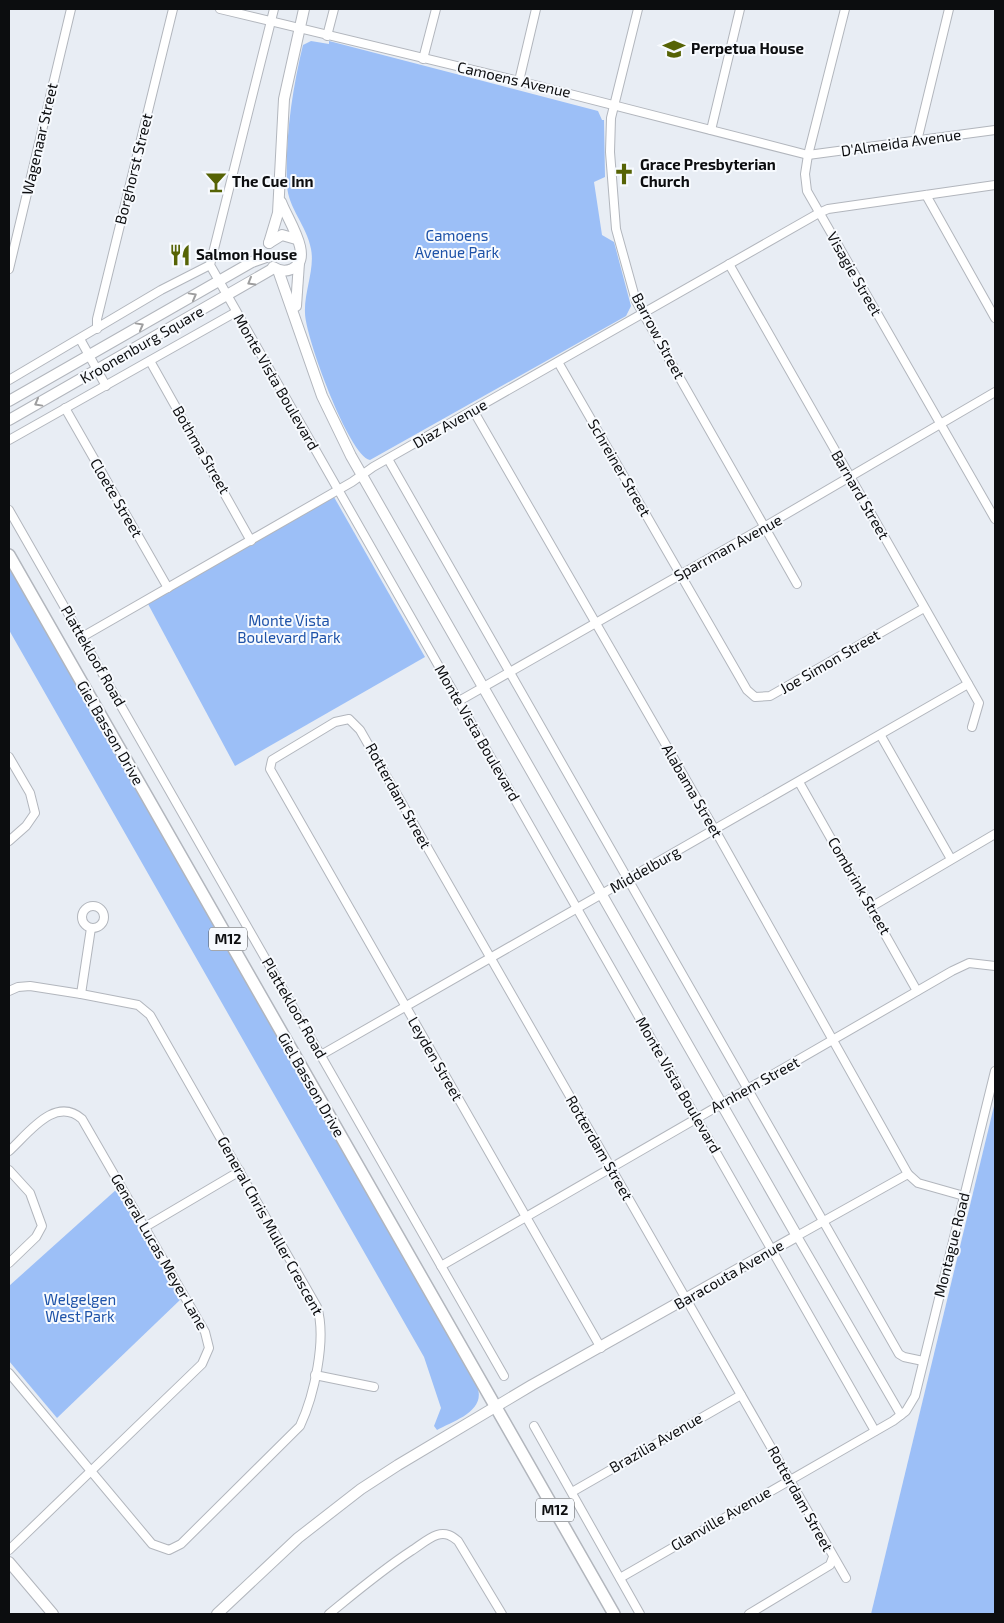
<svg xmlns="http://www.w3.org/2000/svg" width="1004" height="1623" font-family="'Exo 2',sans-serif">
<rect width="100%" height="100%" fill="#e8edf4"/>
<g fill="#9cbff7">
<path d="M311,41L329,44V41L598,111L602,120H604L605,177L594,182L602,235L614,242L631,306L626,316L370,460C349,456 305,336 305,313C304,292 315,269 311,249C307,226 288,208 287,185C285,139 292,90 303,45Z"/>
<path d="M334,497L425,657L235,766L148,604Z"/>
<path d="M9,568L477,1386C487,1411 454,1421 437,1430L434,1426L441,1408L424,1357L9,630Z"/>
<path d="M995,1102V1614H871Z"/>
<path d="M117,1189L181,1299L57,1418L9,1361V1286Z"/>
</g>
<g fill="none" stroke-linecap="round" stroke-linejoin="round">
<g stroke="#b2b6bd" stroke-width="10">
<g id="street">
<path d="M220,9L519,81L808,155L995,130"/>
<path d="M274,9L210,265L875,1431"/>
<path d="M638,9L611,118L610,152L616,229L636,301L797,584"/>
<path d="M845,9L808,155L805,174L807,191L995,519"/>
<path d="M327,36L334,9"/>
<path d="M423,59L436,9"/>
<path d="M519,81L536,9"/>
<path d="M711,130L740,9"/>
<path d="M917,141L949,9"/>
<path d="M926,195L995,318"/>
<path d="M729,264L979,703L972,727"/>
<path d="M9,269L71,9"/>
<path d="M97,329V319L173,9"/>
<path d="M80,339L106,386"/>
<path d="M150,361L251,541"/>
<path d="M558,362L747,690L755,697L770,696L924,608"/>
<path d="M9,380L161,290L210,265"/>
<path d="M65,408L168,588"/>
<path d="M473,410L715,830L908,1174"/>
<path d="M9,440L236,312"/>
<path d="M388,459L899,1354L904,1357L923,1361"/>
<path d="M9,510L504,1376"/>
<path d="M82,637L352,482L373,467L819,213L828,209L995,185"/>
<path d="M459,701L764,527L995,392"/>
<path d="M881,736L951,859"/>
<path d="M9,757L30,793L35,813L26,826L9,841"/>
<path d="M799,782L917,991"/>
<circle cx="93" cy="917" r="11"/>
<path d="M871,907L995,834"/>
<path d="M9,991L18,987L30,986L81,994L138,1005L150,1015L317,1307C327,1339 314,1396 300,1426L181,1544L169,1550L152,1544L9,1373"/>
<path d="M81,994L91,928"/>
<path d="M321,1055L968,684"/>
<path d="M9,1151C28,1134 55,1095 82,1119L205,1332L209,1348L202,1364L9,1550"/>
<path d="M9,1170L30,1193L42,1226L36,1237L9,1263"/>
<path d="M145,1227L240,1171"/>
<path d="M441,1266L952,971L969,963L995,966"/>
<path d="M601,1348L270,769L272,760L335,722L349,719L360,730L846,1578"/>
<path d="M315,1375L374,1387"/>
<path d="M901,1415L797,1236L908,1174L918,1183L964,1196"/>
<path d="M534,1426L640,1614"/>
<path d="M572,1492L741,1395"/>
<path d="M620,1578L893,1421L906,1411L915,1396L995,1071"/>
<path d="M329,1614C356,1592 382,1570 411,1551C419,1546 428,1538 437,1535C446,1532 452,1536 458,1541L502,1614"/>
<path d="M749,1614L830,1565L833,1557"/>
</g>
</g>
<g stroke="#b2b6bd" stroke-width="12">
<g id="secondary">
<path d="M269,243L278,213L284,99L304,9"/>
<path d="M269,243L282,235L296,239"/>
<path d="M273,267C279,271 285,272 292,269C315,258 287,219 281,202"/>
<path d="M296,306L299,263"/>
<path d="M9,401L252,262L266,257"/>
<path d="M9,420L274,268"/>
<path d="M9,1562L53,1614"/>
<path d="M217,1614L298,1538L361,1489L398,1465L532,1385L797,1236L351,456L322,396L278,270"/>
</g>
</g>
<g stroke="#b2b6bd" stroke-width="14">
<path id="primary" d="M9,555L614,1614"/>
</g>
<use href="#street" stroke="#fff" stroke-width="8"/>
<use href="#secondary" stroke="#fff" stroke-width="10"/>
<use href="#primary" stroke="#fff" stroke-width="11"/>
</g>
<defs><path id="oneway-chevron" d="M-2-3.5L2.5 0L-2 3.5" fill="none" stroke-width="1.6" stroke-linecap="round" stroke-linejoin="round" transform="scale(1.25)"/></defs>
<g stroke="#9e9e9f">
<use href="#oneway-chevron" transform="translate(251 282) rotate(150)"/>
<use href="#oneway-chevron" transform="translate(193 296) rotate(-29)"/>
<use href="#oneway-chevron" transform="translate(140 326) rotate(-29)"/>
<use href="#oneway-chevron" transform="translate(38 403) rotate(151)"/>
</g>
<defs>
<g id="school-bare" transform="scale(1.725)"><path d="M0-5L7-2L0 1L-7-2ZM-4 1L0 2.5L4 1V4Q0 6-4 4Z" fill="#566305" stroke="#f7fafe" stroke-width="2.5" paint-order="stroke"/></g>
<g id="church-bare" transform="scale(1.725)"><path d="M-1.2-6h2.4v3.5h3.3v2.4h-3.3V6h-2.4V-.1h-3.3v-2.4h3.3Z" fill="#566305" stroke="#f7fafe" stroke-width="2.5" paint-order="stroke"/></g>
<g id="bar-bare" transform="scale(1.725)"><path d="M-6-5H6L.8 .8V4.5H3.5V6h-7V4.5H-.8V.8Z" fill="#566305" stroke="#f7fafe" stroke-width="2.5" paint-order="stroke"/></g>
<g id="restaurant-bare" transform="scale(1.725)"><path d="M-5-6h1v4h1v-4h1v4h1v-4h1v5L-1.5 .5V6h-2V.5L-5-1ZM5-6V6H3V1.5H1.5Q1.5-4 5-6Z" fill="#566305" stroke="#f7fafe" stroke-width="2.5" paint-order="stroke"/></g>
</defs>
<g fill-rule="evenodd">
<use href="#school-bare" x="674" y="49"/>
<use href="#church-bare" x="624" y="174"/>
<use href="#bar-bare" x="216" y="182"/>
<use href="#restaurant-bare" x="180" y="255"/>
</g>
<g text-anchor="middle" stroke-width="4" stroke-linejoin="round" paint-order="stroke">
<g fill="#f7fafe" stroke="#525457" stroke-width="1">
<rect x="209" y="927.5" width="38" height="23" rx="4"/>
<rect x="536" y="1498.5" width="38" height="23" rx="4"/>
</g>
<g font-size="14" font-weight="bold" fill="#0c0d0f">
<text x="228" y="944">M12</text>
<text x="555" y="1515">M12</text>
</g>
<g font-size="15" font-weight="bold" fill="#0c0d0f" stroke="#f7fafe" text-anchor="start">
<text x="691" y="54">Perpetua House</text>
<text x="640" y="170">Grace Presbyterian<tspan x="640" dy="17">Church</tspan></text>
<text x="232" y="187">The Cue Inn</text>
<text x="196" y="260">Salmon House</text>
</g>
<g font-size="15" fill="#0c0d0f" stroke="#f7fafe">
<text transform="translate(514 80) rotate(13)" y="5">Camoens Avenue</text>
<text transform="translate(40 139) rotate(-77)" y="5">Wagenaar Street</text>
<text transform="translate(901 143) rotate(-8)" y="5">D'Almeida Avenue</text>
<text transform="translate(134 169) rotate(-76)" y="5">Borghorst Street</text>
<text transform="translate(854 274) rotate(60)" y="5">Visagie Street</text>
<text transform="translate(658 336) rotate(62)" y="5">Barrow Street</text>
<text transform="translate(142 345) rotate(-30)" y="5">Kroonenburg Square</text>
<text transform="translate(276 382) rotate(60)" y="5">Monte Vista Boulevard</text>
<text transform="translate(450 424) rotate(-30)" y="5">Diaz Avenue</text>
<text transform="translate(201 450) rotate(60)" y="5">Bothma Street</text>
<text transform="translate(619 468) rotate(60)" y="5">Schreiner Street</text>
<text transform="translate(860 495) rotate(60)" y="5">Barnard Street</text>
<text transform="translate(116 498) rotate(60)" y="5">Cloete Street</text>
<text transform="translate(728 548) rotate(-29)" y="5">Sparrman Avenue</text>
<text transform="translate(93 656) rotate(60)" y="5">Plattekloof Road</text>
<text transform="translate(830 662) rotate(-30)" y="5">Joe Simon Street</text>
<text transform="translate(110 733) rotate(60)" y="5">Giel Basson Drive</text>
<text transform="translate(477 733) rotate(60)" y="5">Monte Vista Boulevard</text>
<text transform="translate(692 791) rotate(60)" y="5">Alabama Street</text>
<text transform="translate(398 796) rotate(61)" y="5">Rotterdam Street</text>
<text transform="translate(645 870) rotate(-30)" y="5">Middelburg</text>
<text transform="translate(859 886) rotate(60)" y="5">Combrink Street</text>
<text transform="translate(294 1008) rotate(60)" y="5">Plattekloof Road</text>
<text transform="translate(435 1059) rotate(60)" y="5">Leyden Street</text>
<text transform="translate(311 1085) rotate(60)" y="5">Giel Basson Drive</text>
<text transform="translate(678 1085) rotate(60)" y="5">Monte Vista Boulevard</text>
<text transform="translate(755 1085) rotate(-29)" y="5">Arnhem Street</text>
<text transform="translate(599 1148) rotate(60)" y="5">Rotterdam Street</text>
<text transform="translate(270 1226) rotate(61)" y="5">General Chris Muller Crescent</text>
<text transform="translate(952 1245) rotate(-76)" y="5">Montague Road</text>
<text transform="translate(159 1252) rotate(60)" y="5">General Lucas Meyer Lane</text>
<text transform="translate(729 1275) rotate(-30)" y="5">Baracouta Avenue</text>
<text transform="translate(656 1443) rotate(-30)" y="5">Brazilia Avenue</text>
<text transform="translate(800 1499) rotate(61)" y="5">Rotterdam Street</text>
<text transform="translate(721 1519) rotate(-30)" y="5">Glanville Avenue</text>
</g>
<g font-size="15" fill="#1d52a8" stroke="#f7fafe">
<text x="457" y="241">Camoens<tspan x="457" dy="17">Avenue Park</tspan></text>
<text x="289" y="626">Monte Vista<tspan x="289" dy="17">Boulevard Park</tspan></text>
<text x="80" y="1305">Welgelgen<tspan x="80" dy="17">West Park</tspan></text>
</g>
</g>
<rect width="1004" height="1623" fill="none" stroke="#0c0d0f" stroke-width="20"/>
</svg>
